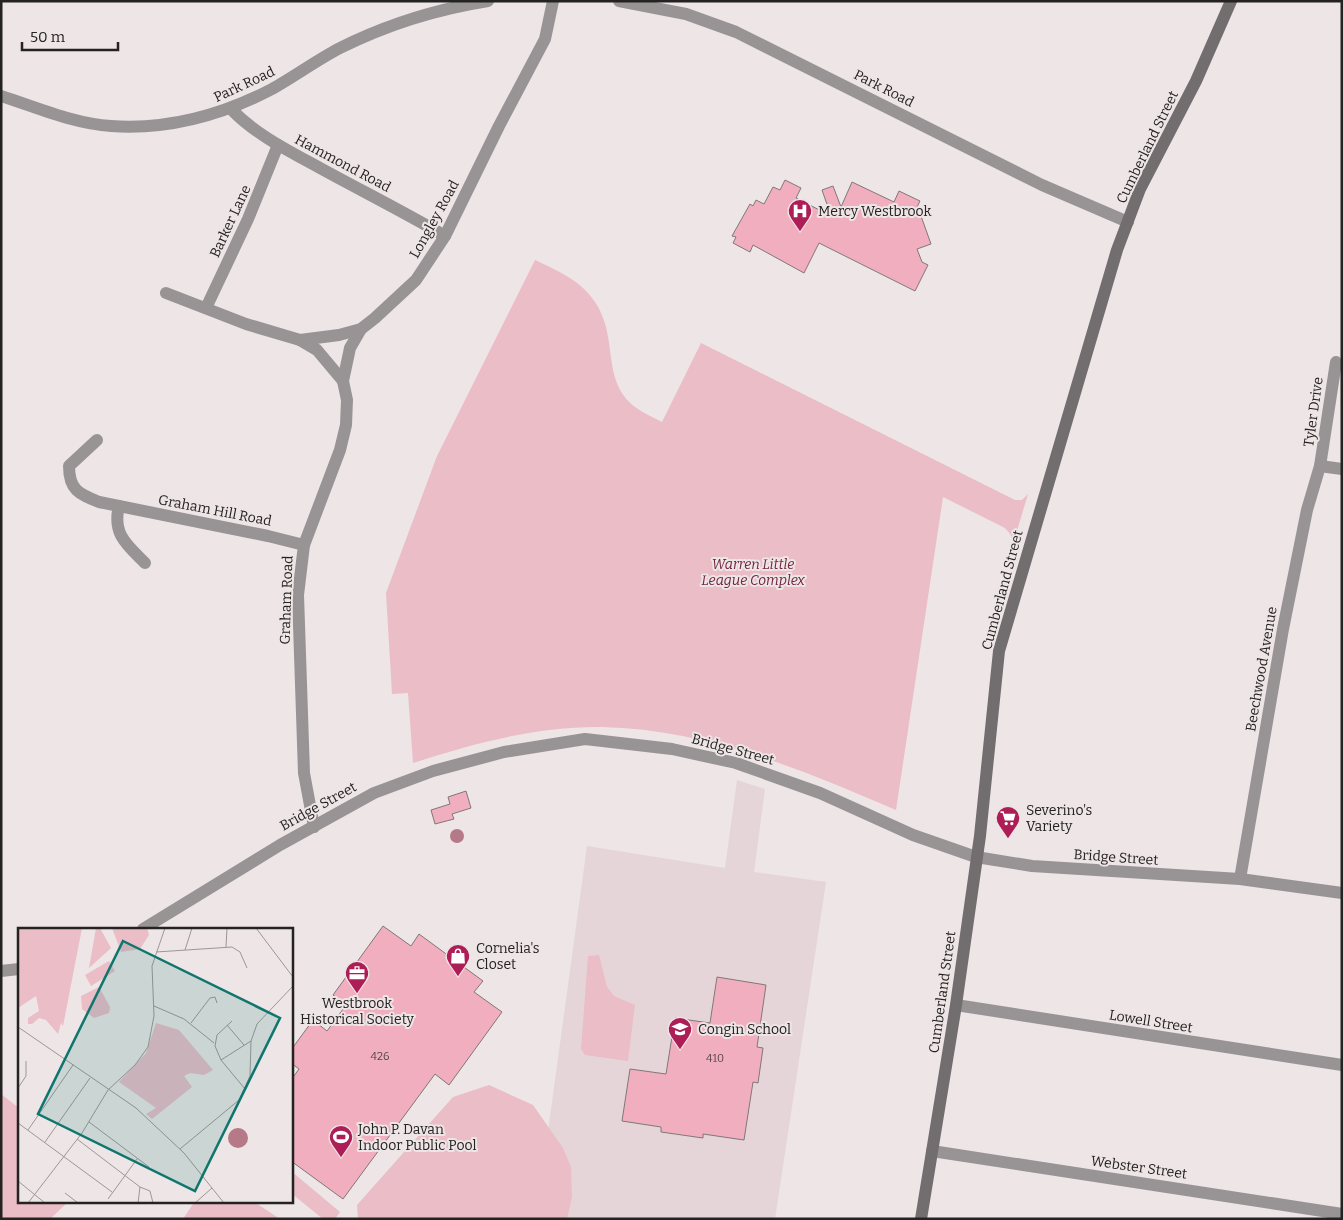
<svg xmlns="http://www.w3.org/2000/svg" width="1343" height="1220" font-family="Bitter,serif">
<rect width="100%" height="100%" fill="#ede5e6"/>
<path fill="#e6d5d8" d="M737,780L765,789L754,872L826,882L775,1219H536L587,846L725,868Z"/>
<g fill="#eabdc7">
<path d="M535,260C556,270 578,279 592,298C621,335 599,379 635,407C643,413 653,417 662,422L701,343L1015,500H1022L1028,494L1013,544L1011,535L1005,528L943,497L896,810C803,770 705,729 602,727C538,726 474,743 413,763L408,693L392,694L386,593L437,456Z"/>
<path d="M599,955L607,987L614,996L635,1005L628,1061L585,1055L581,1049L588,956Z"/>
<path d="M489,1085L533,1105L563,1148L571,1167L572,1197L567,1219H358L357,1205L453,1097Z"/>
<path d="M1,1094L19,1108V1201H69L50,1219H1Z"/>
<path d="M291,1171L340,1212L335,1219H323L291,1193Z"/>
<path d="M195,1201H253L280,1219H183Z"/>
</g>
<circle fill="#b67988" cx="457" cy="836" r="7"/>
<g fill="#f1aebe" stroke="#7f7879">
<path d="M785,180L801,188L796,198L831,216L822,190L833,186L841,207L852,182L894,202L899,191L920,201L914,213L921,216L931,244L917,249L922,262L928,265L915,291L819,243L804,273L753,245L750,252L733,243L736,237L732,236L750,204L753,206L756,200L764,204L773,187L780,190Z"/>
<path d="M466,791L471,808L452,814L454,819L435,824L431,810L450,804L448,797Z"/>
<path d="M383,926L411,946L419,934L483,981L474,992L502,1012L449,1085L435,1074L343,1199L291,1161V1080L299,1069L291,1063V1050L313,1020L327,1031L346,1005L333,995Z"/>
<path d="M717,977L766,985L757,1047L763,1048L758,1083L753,1082L744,1140L703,1134V1138L661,1132V1127L622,1121L630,1069L666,1074L675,1018L710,1023Z"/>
</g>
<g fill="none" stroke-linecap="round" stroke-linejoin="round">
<g stroke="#989495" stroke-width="12">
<path d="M619,1L686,14L736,32L1042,185L1128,222"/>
<path d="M1,96C36,107 74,124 111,126C168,130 222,115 272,89C295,76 317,60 340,48C386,25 437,9 488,1"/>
<path d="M231,109C256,135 289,151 320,168C362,191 404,212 445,236"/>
<path d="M166,293L246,324L300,340L339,335L361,329L375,318L416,280L445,236L499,126L545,39L553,1"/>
<path d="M206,308L248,219L278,145"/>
<path d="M300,340L317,350L343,381"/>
<path d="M97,440L69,466C69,490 79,494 99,502L268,536L304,545"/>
<path d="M1320,466L1342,469"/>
<path d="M119,506C112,534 127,545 145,563"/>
<path d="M314,827L304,773L298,595L304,545L340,450L346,425L347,400L343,381L350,348L361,329"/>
<path d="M1240,879L1283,629L1307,510L1320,466L1336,362"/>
<path d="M956,1005L1342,1065"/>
<path d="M932,1151L1342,1214"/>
</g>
<g stroke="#989495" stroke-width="12">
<path d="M143,929L280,845L374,793L433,771L504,752L585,739L672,749L736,763L820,793L913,835L976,857L1032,866L1240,879L1342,893"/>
<path d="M1,971L19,969"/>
</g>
<path stroke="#726d6e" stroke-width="12" d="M921,1219L956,1005L980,836L999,651L1117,250L1140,189L1196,81L1231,1"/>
</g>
<defs>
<g id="hospital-pin" transform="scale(1.25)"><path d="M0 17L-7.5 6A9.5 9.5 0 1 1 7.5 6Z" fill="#ad1d56" stroke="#ede5e6"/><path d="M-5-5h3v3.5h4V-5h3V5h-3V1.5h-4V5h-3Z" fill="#fff"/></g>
<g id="supermarket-pin" transform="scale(1.25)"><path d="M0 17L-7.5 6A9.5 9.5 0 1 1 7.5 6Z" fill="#ad1d56" stroke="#ede5e6"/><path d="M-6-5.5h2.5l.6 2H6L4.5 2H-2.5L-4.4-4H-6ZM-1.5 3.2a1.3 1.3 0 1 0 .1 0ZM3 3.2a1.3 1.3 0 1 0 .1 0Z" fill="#fff"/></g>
<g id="shop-pin" transform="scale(1.25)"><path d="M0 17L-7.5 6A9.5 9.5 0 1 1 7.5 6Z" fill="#ad1d56" stroke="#ede5e6"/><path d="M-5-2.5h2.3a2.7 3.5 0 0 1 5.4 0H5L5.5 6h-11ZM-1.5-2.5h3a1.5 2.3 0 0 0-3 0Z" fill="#fff"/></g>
<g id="office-pin" transform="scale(1.25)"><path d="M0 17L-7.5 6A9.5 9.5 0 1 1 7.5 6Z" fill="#ad1d56" stroke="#ede5e6"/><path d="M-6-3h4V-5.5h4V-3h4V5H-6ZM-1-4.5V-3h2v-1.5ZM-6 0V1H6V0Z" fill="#fff"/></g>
<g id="school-pin" transform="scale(1.25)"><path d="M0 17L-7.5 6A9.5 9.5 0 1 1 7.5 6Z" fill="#ad1d56" stroke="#ede5e6"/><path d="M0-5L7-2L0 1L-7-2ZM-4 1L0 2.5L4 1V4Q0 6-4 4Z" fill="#fff"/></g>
<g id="stadium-pin" transform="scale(1.25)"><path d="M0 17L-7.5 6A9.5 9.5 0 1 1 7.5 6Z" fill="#ad1d56" stroke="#ede5e6"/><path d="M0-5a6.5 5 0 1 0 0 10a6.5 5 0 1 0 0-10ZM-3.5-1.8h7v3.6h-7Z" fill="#fff"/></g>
</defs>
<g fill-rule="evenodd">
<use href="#hospital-pin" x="800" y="211"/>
<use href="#supermarket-pin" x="1008" y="818"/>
<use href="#shop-pin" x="458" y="956"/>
<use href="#office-pin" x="357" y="973"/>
<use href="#school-pin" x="680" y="1029"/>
<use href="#stadium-pin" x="341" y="1137"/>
</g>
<g text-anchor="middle" stroke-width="4" stroke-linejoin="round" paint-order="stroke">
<g font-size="11" fill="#584549">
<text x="380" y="1060">426</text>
<text x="715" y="1062">410</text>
</g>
<g font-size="14" fill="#252222" stroke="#ede5e6">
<text transform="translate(244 84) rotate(-25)" y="5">Park Road</text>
<text transform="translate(884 88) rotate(27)" y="5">Park Road</text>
<text transform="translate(1147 147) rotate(-64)" y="5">Cumberland Street</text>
<text transform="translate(343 163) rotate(28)" y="5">Hammond Road</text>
<text transform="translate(434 219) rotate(-61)" y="5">Longley Road</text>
<text transform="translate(230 221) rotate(-65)" y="5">Barker Lane</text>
<text transform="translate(1313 412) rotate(-82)" y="5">Tyler Drive</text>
<text transform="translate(215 510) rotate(11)" y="5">Graham Hill Road</text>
<text transform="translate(1002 590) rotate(-75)" y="5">Cumberland Street</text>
<text transform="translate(286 600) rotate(-88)" y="5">Graham Road</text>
<text transform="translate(1261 669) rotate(-80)" y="5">Beechwood Avenue</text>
<text transform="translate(733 749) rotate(15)" y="5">Bridge Street</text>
<text transform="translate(318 806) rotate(-29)" y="5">Bridge Street</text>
<text transform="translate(1116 857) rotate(4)" y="5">Bridge Street</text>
<text transform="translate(942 992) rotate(-82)" y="5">Cumberland Street</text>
<text transform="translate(1151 1021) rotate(9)" y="5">Lowell Street</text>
<text transform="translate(1139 1167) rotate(8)" y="5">Webster Street</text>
</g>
<g font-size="14" fill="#252222" stroke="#ede5e6" text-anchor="start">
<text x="818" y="216">Mercy Westbrook</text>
<text x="1026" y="815">Severino's<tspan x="1026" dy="16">Variety</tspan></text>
<text x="476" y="953">Cornelia's<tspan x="476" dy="16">Closet</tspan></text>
<text x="357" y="1008" text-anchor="middle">Westbrook<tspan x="357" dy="16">Historical Society</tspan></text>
<text x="698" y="1034">Congin School</text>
<text x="358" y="1134">John P. Davan<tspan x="358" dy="16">Indoor Public Pool</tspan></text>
</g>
<g font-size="14" font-style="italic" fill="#72253e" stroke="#ede5e6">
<text x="753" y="569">Warren Little<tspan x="753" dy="16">League Complex</tspan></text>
</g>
</g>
<g transform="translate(18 928)">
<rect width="275" height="275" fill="#ede5e6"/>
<path d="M0,0H64L45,98L43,95L40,106L28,92L21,90L14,96H10V90L21,83L18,68L0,80ZM78,0H82L93,20L71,40ZM94,0H129L131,7L122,21L103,24ZM91,33L97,43L73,58L67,47ZM81,59L92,79L91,85L76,90L64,81L63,68ZM138,95L161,102L195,142L186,147L172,145L166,148L174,159L134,191L128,186L138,180L101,154L128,125Z" fill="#eabdc7"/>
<path d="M210 210a10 10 0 1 1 20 0a10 10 0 1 1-20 0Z" fill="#b67988"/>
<path fill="none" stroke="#9d9798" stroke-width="1" d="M238,0L275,49M208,19L209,0M167,22L174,0M138,24L214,19L222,24L229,40M136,78L166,91L196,115M214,93L199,107L197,118L203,132L227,161M173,95L192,70L197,69L199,75M209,97L226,117M0,99L118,180L166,225L206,275M203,132L233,113M0,160L8,148V133M71,194L131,239M0,195L94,264M10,202L55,137M59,211L122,259L132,263L135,275M27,214L72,150M162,221L221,172L232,148L233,113L239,96L275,58M0,253L27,275M47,265L60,275M90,271L119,231M10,275L64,205L90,162L117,137L130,119L136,88L134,38L147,0M120,275L122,259M177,275L194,260"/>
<path fill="#0f766e" fill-opacity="0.15" stroke="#0f766e" stroke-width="2.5" d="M105,13L262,90L177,263L20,186Z"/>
<rect width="275" height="275" fill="none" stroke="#252222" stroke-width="2.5"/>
</g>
<rect width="1343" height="1220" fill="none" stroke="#252222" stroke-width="5"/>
<path d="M22 42v8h96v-8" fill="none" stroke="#252222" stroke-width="2.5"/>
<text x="30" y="42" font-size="15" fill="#252222" stroke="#ede5e6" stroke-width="4" paint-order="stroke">50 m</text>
</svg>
